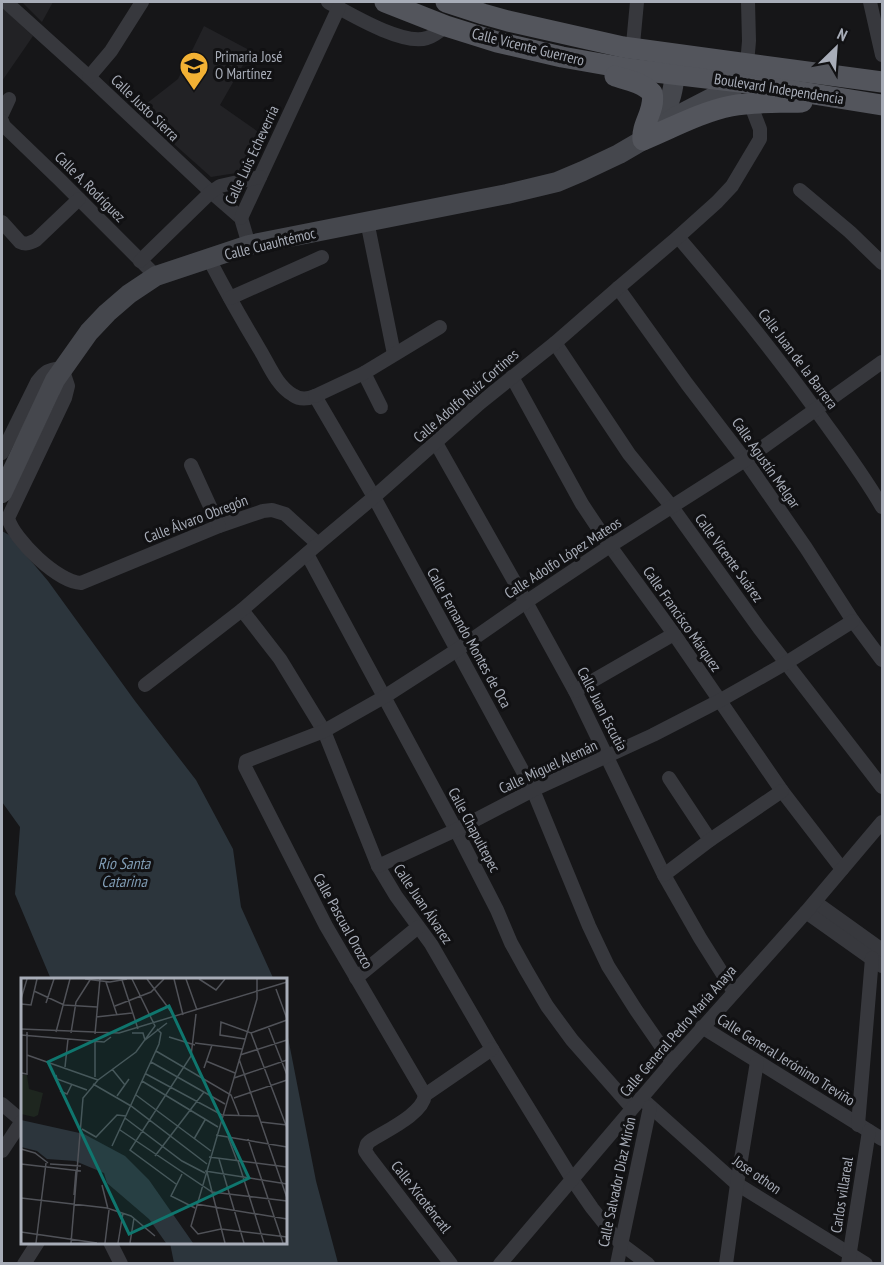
<svg xmlns="http://www.w3.org/2000/svg" width="884" height="1265" font-family="'PT Sans Narrow',sans-serif">
<rect width="100%" height="100%" fill="#161618"/>
<g fill="#222225">
<path d="M22,2H53L42,22Z"/>
<path d="M2,7L33,36L2,81Z"/>
<path d="M204,26L251,51L220,105L264,136L249,171L211,177L137,111L178,79Z"/>
</g>
<g fill="#2c353c">
<path d="M2,531L9,535L48,581L135,701L196,780L233,849L241,907L274,980H52L50,977L15,894L20,827L2,802Z"/>
<path d="M285,1022L316,1181L338,1263H174L170,1243L285,1242Z"/>
</g>
<g fill="none" stroke-linecap="round" stroke-linejoin="round">
<g stroke="#37383d" stroke-width="14">
<path d="M6,2L89,77L211,192L241,218L249,245"/>
<path d="M328,2C350,14 403,46 427,38C434,36 440,31 446,26"/>
<path d="M870,2L882,55"/>
<path d="M632,55L637,2"/>
<path d="M747,64L749,41L748,2"/>
<path d="M89,77L111,51L142,2"/>
<path d="M2,114L9,99"/>
<path d="M2,121L4,126L60,180L156,276"/>
<path d="M800,190L850,232L882,263"/>
<path d="M241,218L339,7"/>
<path d="M367,221L394,354"/>
<path d="M2,222L20,242C26,245 30,243 36,240L79,199"/>
<path d="M678,237C727,294 774,352 818,413C840,444 863,474 882,507"/>
<path d="M209,259C225,290 242,320 260,350C269,365 277,386 293,395C300,400 308,399 315,396L374,497L533,790L589,926L608,966L636,1010L672,1062"/>
<path d="M140,261L211,192L220,186L260,177"/>
<path d="M618,288L687,384L745,460L806,548L853,621L882,660"/>
<path d="M230,298L322,257"/>
<path d="M555,343L629,454L672,507L759,628L882,787"/>
<path d="M364,373L381,407"/>
<path d="M512,377L582,504L610,546L674,634L782,791L842,869"/>
<path d="M315,396L364,373L440,327"/>
<path d="M436,443L526,602L575,691L664,875L700,938L734,992"/>
<path d="M2,453L37,382C46,370 48,370 62,368L68,386L65,398L8,518C14,540 58,582 81,583L219,526L263,511L272,510L285,514L318,544"/>
<path d="M191,465L219,526"/>
<path d="M307,554L456,830L497,910L511,943L526,970L547,1006L572,1040L632,1108"/>
<path d="M242,610L280,659L324,731L378,866L396,896L431,944L492,1049L572,1179L592,1208L620,1243L648,1264"/>
<path d="M145,685L242,610L318,544L374,497L480,403L555,343L618,288L678,237L717,202L732,186L760,139V129L750,103"/>
<path d="M575,691L674,634"/>
<path d="M669,778L710,840"/>
<path d="M378,866L456,830L533,790L653,735L719,701L786,663L853,621"/>
<path d="M664,875L710,840L782,791"/>
<path d="M815,902L882,950"/>
<path d="M806,912L882,966"/>
<path d="M356,978L418,927"/>
<path d="M702,1027L882,1139"/>
<path d="M425,1095L326,926L245,767L246,761L324,731L384,697L457,650L526,602L610,546L745,460L882,362"/>
<path d="M641,1098L737,1184L866,1264"/>
<path d="M2,1104L22,1121"/>
<path d="M858,1125L872,958"/>
<path d="M2,1151L22,1121"/>
<path d="M110,1242L121,1264"/>
<path d="M24,1264L38,1242"/>
<path d="M451,1264L369,1157L365,1151L367,1144L370,1141C385,1131 423,1114 425,1095L492,1049"/>
<path d="M500,1264L672,1062L806,912L882,822"/>
<path d="M617,1264L650,1107"/>
<path d="M726,1264L737,1184L757,1062"/>
<path d="M848,1264L869,1131"/>
</g>
<g stroke="#45474d" stroke-width="20">
<path d="M655,127C672,106 674,86 677,59"/>
<path d="M2,493L55,380L89,332L107,313L129,294L156,276L249,245L507,194L557,182L583,171L619,154L643,140L675,117L733,87L740,82L746,74"/>
</g>
<g stroke="#53555c" stroke-width="21">
<path d="M385,2L446,26L497,42L562,57L630,69L740,82L882,105"/>
<path d="M446,2L483,14L508,21L623,47L882,82"/>
<path d="M615,76C628,80 643,83 652,93C656,110 641,124 643,140C672,128 701,112 731,106C754,101 778,103 802,102"/>
</g>
</g>
<defs>
<g id="school-pin" transform="scale(1.5)"><path d="M0 17L-7.5 6A9.5 9.5 0 1 1 7.5 6Z" fill="#f2b134" stroke="#111113"/><path d="M0-5L7-2L0 1L-7-2ZM-4 1L0 2.5L4 1V4Q0 6-4 4Z" fill="#111"/></g>
</defs>
<g fill-rule="evenodd">
<use href="#school-pin" x="194" y="66"/>
</g>
<g text-anchor="middle" stroke-width="6" stroke-linejoin="round" paint-order="stroke">
<g font-size="15" fill="#a8adb8" stroke="#111113">
<text transform="translate(528 47) rotate(14)" y="5">Calle Vicente Guerrero</text>
<text transform="translate(779 89) rotate(9)" y="5">Boulevard Independencia</text>
<text transform="translate(145 108) rotate(44)" y="5">Calle Justo Sierra</text>
<text transform="translate(252 155) rotate(-65)" y="5">Calle Luis Echeverría</text>
<text transform="translate(90 187) rotate(45)" y="5">Calle A. Rodríguez</text>
<text transform="translate(270 244) rotate(-14)" y="5">Calle Cuauhtémoc</text>
<text transform="translate(798 359) rotate(53)" y="5">Calle Juan de la Barrera</text>
<text transform="translate(466 396) rotate(-41)" y="5">Calle Adolfo Ruíz Cortines</text>
<text transform="translate(766 463) rotate(55)" y="5">Calle Agustín Melgar</text>
<text transform="translate(196 519) rotate(-21)" y="5">Calle Álvaro Obregón</text>
<text transform="translate(563 558) rotate(-33)" y="5">Calle Adolfo López Mateos</text>
<text transform="translate(729 558) rotate(54)" y="5">Calle Vicente Suárez</text>
<text transform="translate(682 619) rotate(55)" y="5">Calle Francisco Márquez</text>
<text transform="translate(469 638) rotate(61)" y="5">Calle Fernando Montes de Oca</text>
<text transform="translate(602 709) rotate(63)" y="5">Calle Juan Escutia</text>
<text transform="translate(548 767) rotate(-25)" y="5">Calle Miguel Alemán</text>
<text transform="translate(474 830) rotate(62)" y="5">Calle Chapultepec</text>
<text transform="translate(423 904) rotate(56)" y="5">Calle Juan Álvarez</text>
<text transform="translate(343 921) rotate(61)" y="5">Calle Pascual Orozco</text>
<text transform="translate(678 1031) rotate(-49)" y="5">Calle General Pedro María Anaya</text>
<text transform="translate(786 1060) rotate(32)" y="5">Calle General Jerónimo Treviño</text>
<text transform="translate(757 1175) rotate(35)" y="5">Jose othon</text>
<text transform="translate(617 1182) rotate(-78)" y="5">Calle Salvador Díaz Mirón</text>
<text transform="translate(842 1195) rotate(-81)" y="5">Carlos villareal</text>
<text transform="translate(421 1197) rotate(52)" y="5">Calle Xicoténcatl</text>
</g>
<g font-size="15" fill="#a8adb8" stroke="#111113" text-anchor="start">
<text x="215" y="62">Primaria José<tspan x="215" dy="17">O Martínez</tspan></text>
</g>
<g font-size="16" font-style="italic" fill="#7f9bb3" stroke="#111113">
<text x="124" y="869">Río Santa<tspan x="124" dy="18">Catarina</tspan></text>
</g>
</g>
<g transform="translate(21 978)">
<rect width="266" height="266" fill="#161618"/>
<path d="M0,97H6L8,111L22,115L17,137L13,139L0,136Z" fill="#1e261f"/>
<path d="M0,142L63,156L104,178L128,202L172,265H145L128,241L86,205L83,195L54,183L26,181L16,173L0,169Z" fill="#2c353c"/>
<path fill="none" stroke="#505258" stroke-width="1.5" d="M64,1L89,4L106,1M126,1L154,39M153,1L162,37M165,1L176,32M178,1L195,12L204,1M236,1V21L170,248L177,256L200,251L266,259M101,2L117,51M85,4L96,37M255,11L266,41M13,13L43,27L76,29M0,21L6,1M25,25L33,1M0,26L10,27L16,1M94,28L130,14L143,1M75,39L111,35M247,48L266,97M0,51L98,55L266,4M35,54L49,1M50,55L55,24L69,2M111,55H122L124,62L146,45M230,55L266,150M74,56L79,1M0,57L83,64L90,59M148,59L174,67M224,61L199,57L200,44L230,55L266,42M74,64V99M174,65L221,71M135,73L210,117L218,137M6,77L77,102M219,77L266,62M218,81L266,220M185,83L214,95M130,84L204,126M44,89L47,61M183,90L191,67M91,91L104,107M0,95L6,96V54M125,96L201,137L238,138M35,97L36,101L66,112M213,100L266,82M121,103L197,149M72,106L110,128L186,186M39,113L46,116L51,106M115,117L190,173M96,118L108,101M213,120L266,102M104,140L161,183L184,195M240,144L266,147M61,151L75,159L96,137L105,138M99,152L191,214L266,223M195,157L266,169M207,159L216,183M173,161L184,142M227,161L262,265M91,168L138,66L140,55L136,51M0,171L14,175L27,185M134,178L183,114M188,179L266,189M198,181L223,265M217,183L243,265M0,186L60,193M29,186L60,188M184,193L266,206M186,194L204,265M161,196L150,218L174,230M155,206L109,172L170,78L175,36M81,207L87,231M53,217L55,192M0,220L86,230L110,238L134,258M175,226L266,241M0,254L76,265M15,265L25,185M50,265L62,120L77,102L115,74L134,48L111,1M84,265L88,232M97,265L102,235M109,265L113,240"/>
<path fill="#0f766e" fill-opacity="0.15" stroke="#0f766e" stroke-width="3" d="M148,28L228,200L108,256L27,84Z"/>
<rect width="266" height="266" fill="none" stroke="#a8adb8" stroke-width="3"/>
</g>
<rect width="884" height="1265" fill="none" stroke="#a8adb8" stroke-width="6"/>
<g transform="translate(836 48) rotate(25)" stroke="#111113" stroke-width="4.5" paint-order="stroke">
<path d="M0-4.5L10 22L0 15L-10 22Z" fill="#a8adb8"/>
<text y="-9" font-size="16" font-weight="bold" text-anchor="middle" fill="#a8adb8">N</text>
</g>
</svg>
